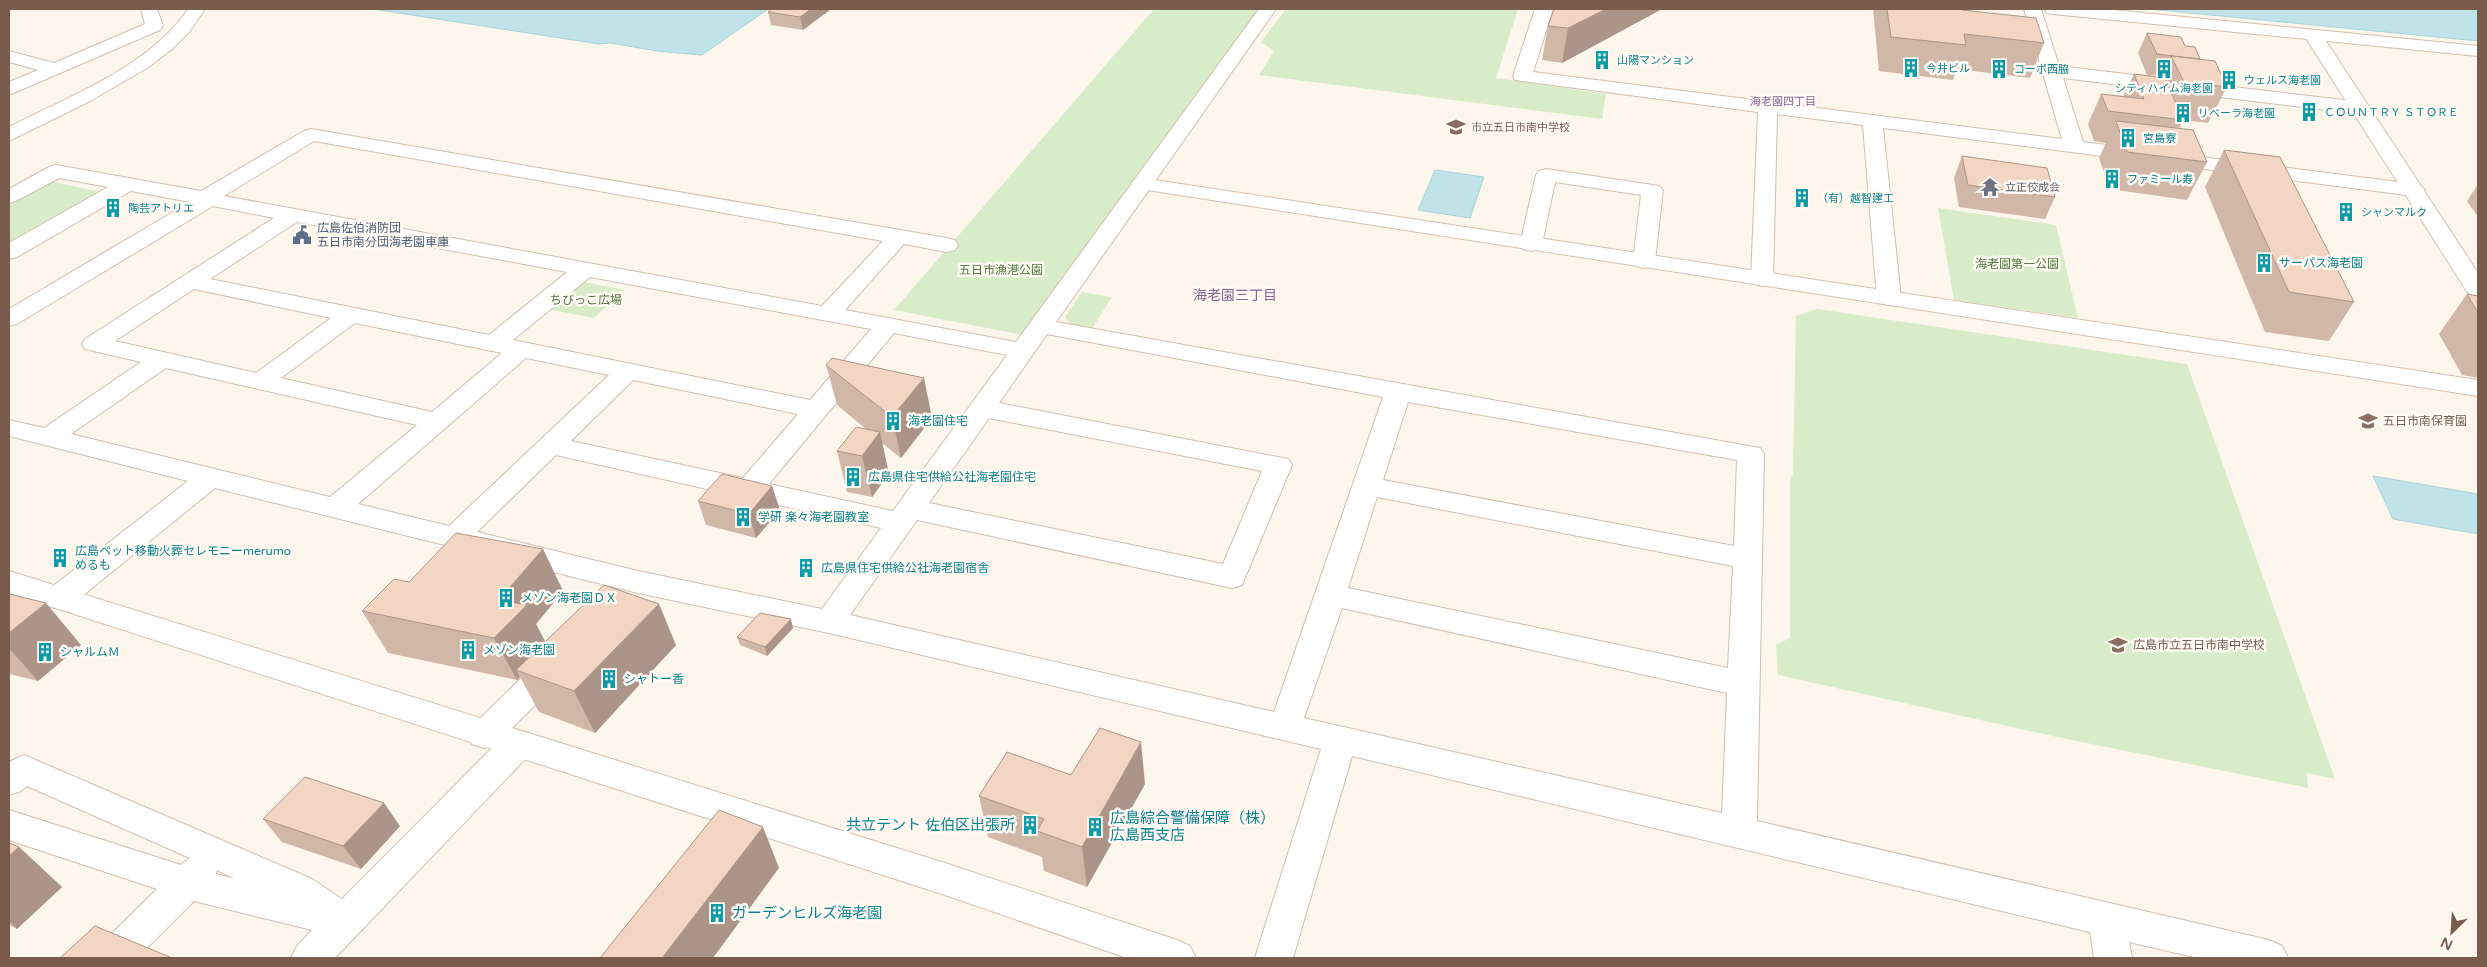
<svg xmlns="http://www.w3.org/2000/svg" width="2487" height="967" font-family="'Varela Round','Noto Sans JP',sans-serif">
<rect width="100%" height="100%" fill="#fdf6ec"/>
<g fill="#d8ecc9">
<path d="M1154,9H1259L1023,335L894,310Z"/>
<path d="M1286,9H1518L1496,78L1606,94L1602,119L1259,75L1274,51L1261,42Z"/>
<path d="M54,182L107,193L9,248V202L43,184Z"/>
<path d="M1938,208L2056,225L2078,318L1954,300Z"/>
<path d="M579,281L625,290L594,318L547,309Z"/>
<path d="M1082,292L1112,297L1091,330L1073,327L1065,317Z"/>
<path d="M1817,309L2187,364L2335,779L2307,773L2308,788L2057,737L1778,675L1776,645L1790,638V482L1793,473L1796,316Z"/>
</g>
<g fill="#bfe3e8" stroke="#a5d3da">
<path d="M373,9H768L702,55L657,51L611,43L599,44Z"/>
<path d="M2149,9H2478V41Z"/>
<path d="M1435,170L1484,177L1470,218L1418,210Z"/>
<path d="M2373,476L2478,494V534L2393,519Z"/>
</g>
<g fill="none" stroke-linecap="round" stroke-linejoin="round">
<g stroke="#d1beb0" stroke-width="2">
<g id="street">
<path d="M141,9H157L163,26L160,30L9,95V82L38,70L9,62V51L54,63L145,24Z"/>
<path d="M1259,9H1276L1056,322L1760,448L1764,454L1757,821L2269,940L2282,946L2288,958H2198L2129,942L2132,958H2094L2090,932L1352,756L1293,958H1255L1321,749L829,633L638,593L215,488L70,606L59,609L48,606L44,598L48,590L188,481L9,436V420L44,428L141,362L85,349L82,344L85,339L274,218L213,206L17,324L9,326V309L190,202L131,191L17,257L9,259V243L108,187L59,178L16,201L9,203V189L49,167L56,165L201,191L304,131L311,129L947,238L955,240L958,245L955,250L947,252L904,244L845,310L1016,342ZM314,141L883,241L822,306L224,196ZM297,222L567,272L489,335L210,279ZM590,277L871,329L810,400L513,340ZM194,289L331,318L256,373L115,341ZM355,323L502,353L432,412L281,378ZM894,333L1007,355L893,511L769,484ZM1047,334L1383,397L1274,712L850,615L917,520L1232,588L1242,585L1292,465L1288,459L999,403ZM526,358L609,375L449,526L358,504ZM166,368L417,425L330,497L71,434ZM633,380L798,414L743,478L571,441ZM1408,402L1737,460L1734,546L1383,480ZM989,418L1262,471L1223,564L929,503ZM556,455L881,528L822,609L638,571L477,532ZM1377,497L1733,566L1728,668L1348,588ZM1342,608L1727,693L1722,813L1304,718Z"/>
<path d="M1535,9H1553L1533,72L2062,139L2024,9H2041L2059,66L2360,102L2367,104L2370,108L2367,112L2360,114L2063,78L2083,142L2414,184L2421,186L2425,190L2421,194L2414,196L1883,128L1901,298L1897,303L1889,305L1881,303L1877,298L1863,125L1777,114L1773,279L1770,284L1762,286L1754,284L1751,279L1758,112L1515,80L1513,76Z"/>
<path d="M2044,9H2103L2478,46V56L2053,14L2047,13Z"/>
<path d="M1546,169L1659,186L1663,190L1655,261L1652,266L1644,268L1636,266L1633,261L1641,195L1555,182L1542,244L1539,249L1531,251L1523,249L1520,244L1536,175L1539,171Z"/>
<path d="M554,654L565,657L570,666L565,675L496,744L484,748L472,744L467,735L472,726L543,657Z"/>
<path d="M517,732L529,735L534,745L529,755L335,958H291L297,946L312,930L194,901L137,958H93L99,946L157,889L9,840V810L181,865L190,858L27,786L21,791L9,795V762L24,755L312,879L342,899L505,735ZM217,870L235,879L216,874Z"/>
</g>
</g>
<g stroke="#d6c0b0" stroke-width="2">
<g id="secondary">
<path d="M188,9H205L190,31L171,50L147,68L90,101L9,141V127C68,97 150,66 188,9Z"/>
<path d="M2313,30L2319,31L2322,35L2478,273V297L2470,295L2466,290L2304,35L2307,31Z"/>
<path d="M1141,178L2478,380V396L1134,188L1131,184L1134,180Z"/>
<path d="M9,571L945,863L1177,940L1190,946L1196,958H1127L945,895L9,593Z"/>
</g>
</g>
<use href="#street" fill="#fff" fill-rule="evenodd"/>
<use href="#secondary" fill="#fff" fill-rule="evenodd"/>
</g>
<g fill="#d1b7a8">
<path d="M772,9H831L803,30L771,25L768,12Z"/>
<path d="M1662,9L1562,63L1542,60L1548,26Z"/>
<path d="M1873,9H1962V10L2044,43L2030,78L1957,69L1953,80L1879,71Z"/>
<path d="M2147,33L2185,46L2200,59L2227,87L2208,123L2183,120L2179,129L2207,162L2187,200L2110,189L2099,158L2106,143L2094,141L2088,124L2101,94L2123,97L2134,74L2161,77L2162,76L2147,75L2138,53Z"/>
<path d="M2224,150L2354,302L2329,341L2265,332L2205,187Z"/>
<path d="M1962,156L2055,197L2045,219L1959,207L1954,178Z"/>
<path d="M2478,184V217L2467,201Z"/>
<path d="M2467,294L2478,296V378L2462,375L2439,334Z"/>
<path d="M826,365L932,418L901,458L882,443L889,474L872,497L847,492L837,451L866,429L837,405Z"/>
<path d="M772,486L780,510L756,538L706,525L698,501Z"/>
<path d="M543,549L563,591L536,624L545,642L676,645L595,733L539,712L520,677L517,680L388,653L362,611L409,582Z"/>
<path d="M9,594L81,645L38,681L9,674Z"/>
<path d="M793,628L767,656L740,645L737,637Z"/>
<path d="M1071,775L1145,784L1087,887L1044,871L1042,857L988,837L979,796Z"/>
<path d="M263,819L400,826L361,869L282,842Z"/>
<path d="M9,843L19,847L62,887L17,929L9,925Z"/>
</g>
<g fill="#aa9588">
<path d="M811,9H831L803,30L800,17Z"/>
<path d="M1606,9H1662L1562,63L1568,28Z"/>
<path d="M924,378L932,418L901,458L892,417Z"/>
<path d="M880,432L889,474L872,497L862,456Z"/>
<path d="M772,486L780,510L756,538L749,514Z"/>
<path d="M543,549L563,591L536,624L548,647L516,670L520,677L517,680L494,638L499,600Z"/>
<path d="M46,603L81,645L38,681L9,648V633Z"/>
<path d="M659,604L676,645L595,733L574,691Z"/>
<path d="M791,619L793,628L767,656L765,647Z"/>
<path d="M1141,742L1145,784L1087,887L1082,847Z"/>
<path d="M384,803L400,826L361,869L343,846Z"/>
<path d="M763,827L779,868L713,958H662Z"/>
<path d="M19,847L62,887L17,929L9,921V856Z"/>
</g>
<g fill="#f3d5c3" stroke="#aa9588">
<path d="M772,9H811L800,17L768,12Z"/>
<path d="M1554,9H1606L1568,28L1548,26Z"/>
<path d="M1887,9H1962V10L2036,18L2044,43L1964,34L1966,45L1891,37Z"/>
<path d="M2147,33L2181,37L2185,46L2195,47L2200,59L2157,54Z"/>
<path d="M2171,56L2215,61L2227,87L2184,82Z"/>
<path d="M2134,74L2165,78L2183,120L2108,111L2101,94L2144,99Z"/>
<path d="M2116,121L2193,130L2207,162L2127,152Z"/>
<path d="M2224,150L2280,157L2354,302L2289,292Z"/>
<path d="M1962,156L2047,168L2055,197L1968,185Z"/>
<path d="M2467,294L2478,296V313Z"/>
<path d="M832,358L924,378L892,417L826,365Z"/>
<path d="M856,427L880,432L862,456L837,451Z"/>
<path d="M722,474L772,486L749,514L698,501Z"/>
<path d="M456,533L543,549L499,600L527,605L494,638L362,611L394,579L409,582Z"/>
<path d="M604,585L659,604L574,691L516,670Z"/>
<path d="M9,594L46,603L9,633Z"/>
<path d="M760,613L791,619L765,647L737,637Z"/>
<path d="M1100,728L1141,742L1082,847L1037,831L1044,819L979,796L1007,752L1071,775Z"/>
<path d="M305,777L384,803L343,846L263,819Z"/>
<path d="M719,810L763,827L662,958H600Z"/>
<path d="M9,843L19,847L9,856Z"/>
<path d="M95,926L172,958H60Z"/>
</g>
<defs>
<g id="building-bare" transform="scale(1.5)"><path d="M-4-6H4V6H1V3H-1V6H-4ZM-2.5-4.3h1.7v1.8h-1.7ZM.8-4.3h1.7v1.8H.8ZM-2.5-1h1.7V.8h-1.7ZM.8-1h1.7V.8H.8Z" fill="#0f9aa8" stroke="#fffaf3" stroke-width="2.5" paint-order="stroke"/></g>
<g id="school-bare" transform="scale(1.5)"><path d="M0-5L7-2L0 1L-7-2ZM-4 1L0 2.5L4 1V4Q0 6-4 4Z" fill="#8d6e63" stroke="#fffaf3" stroke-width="2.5" paint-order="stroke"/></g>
<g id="temple-bare" transform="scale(1.5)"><path d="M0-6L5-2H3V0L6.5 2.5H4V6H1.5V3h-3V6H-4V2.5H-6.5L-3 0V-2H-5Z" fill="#6b7280" stroke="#fffaf3" stroke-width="2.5" paint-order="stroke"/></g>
<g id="civic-bare" transform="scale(1.5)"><path d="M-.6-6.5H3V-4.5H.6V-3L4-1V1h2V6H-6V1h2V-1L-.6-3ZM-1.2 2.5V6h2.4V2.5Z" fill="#5c6f8a" stroke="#fffaf3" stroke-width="2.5" paint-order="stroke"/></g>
</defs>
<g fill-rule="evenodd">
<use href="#building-bare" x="1602" y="60"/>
<use href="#building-bare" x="1911" y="68"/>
<use href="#building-bare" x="1999" y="69"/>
<use href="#building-bare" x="2164" y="69"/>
<use href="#building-bare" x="2229" y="80"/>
<use href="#building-bare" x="2309" y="112"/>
<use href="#building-bare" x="2183" y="113"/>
<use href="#school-bare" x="1456" y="127"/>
<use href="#building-bare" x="2128" y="138"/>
<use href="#building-bare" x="2112" y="179"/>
<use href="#temple-bare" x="1990" y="187"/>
<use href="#building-bare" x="1802" y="198"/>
<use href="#building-bare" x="113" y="208"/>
<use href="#building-bare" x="2346" y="212"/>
<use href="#civic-bare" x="302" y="235"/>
<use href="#building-bare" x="2264" y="263"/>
<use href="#building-bare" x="893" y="421"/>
<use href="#school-bare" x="2368" y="421"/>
<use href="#building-bare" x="853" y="477"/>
<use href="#building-bare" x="743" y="517"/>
<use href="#building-bare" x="60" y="558"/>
<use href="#building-bare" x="806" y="568"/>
<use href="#building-bare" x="506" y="598"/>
<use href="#school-bare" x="2118" y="645"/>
<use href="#building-bare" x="468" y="650"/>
<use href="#building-bare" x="45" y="652"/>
<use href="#building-bare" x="609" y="679"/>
<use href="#building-bare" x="1030" y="825"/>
<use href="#building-bare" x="1095" y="827"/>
<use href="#building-bare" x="717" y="913"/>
</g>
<g text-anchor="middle" stroke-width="5" stroke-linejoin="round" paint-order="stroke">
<g font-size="11" fill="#0d838f" stroke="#fffaf3" text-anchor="start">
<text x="1617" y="64">山陽マンション</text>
<text x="1926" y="72">今井ビル</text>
<text x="2014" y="73">コーポ西脇</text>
<text x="2244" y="84">ウェルス海老園</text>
<text x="2164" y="92" text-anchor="middle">シティハイム海老園</text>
<text x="2324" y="116">ＣＯＵＮＴＲＹ ＳＴＯＲＥ</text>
<text x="2198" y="117">リベーラ海老園</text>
<text x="2143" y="142">宮島寮</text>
<text x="2127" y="183">ファミール寿</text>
<text x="1817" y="202">（有）越智建工</text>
<text x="128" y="212">陶芸アトリエ</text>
<text x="2361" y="216">シャンマルク</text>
</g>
<g font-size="11" fill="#846695" stroke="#fffaf3">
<text x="1783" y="105">海老園四丁目</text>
</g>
<g font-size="11" fill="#785e54" stroke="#fffaf3" text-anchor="start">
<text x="1471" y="131">市立五日市南中学校</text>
</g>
<g font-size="11" fill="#5b616d" stroke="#fffaf3" text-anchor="start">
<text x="2005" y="191">立正佼成会</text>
</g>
<g font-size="12" fill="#4e5e75" stroke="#fffaf3" text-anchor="start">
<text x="317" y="232">広島佐伯消防団<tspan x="317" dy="14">五日市南分団海老園車庫</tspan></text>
</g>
<g font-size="12" fill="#0d838f" stroke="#fffaf3" text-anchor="start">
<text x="2279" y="267">サーパス海老園</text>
<text x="908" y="425">海老園住宅</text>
<text x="868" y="481">広島県住宅供給公社海老園住宅</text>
<text x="758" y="521">学研 楽々海老園教室</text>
<text x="75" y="555">広島ペット移動火葬セレモニーmerumo<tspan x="75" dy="14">めるも</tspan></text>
<text x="821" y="572">広島県住宅供給公社海老園宿舎</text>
<text x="521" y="602">メゾン海老園ＤＸ</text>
<text x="483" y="654">メゾン海老園</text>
<text x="60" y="656">シャルムＭ</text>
<text x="624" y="683">シャトー香</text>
</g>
<g font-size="12" fill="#537a41" stroke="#fffaf3">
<text x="2017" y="268">海老園第一公園</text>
<text x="1001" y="274">五日市漁港公園</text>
<text x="586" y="304">ちびっこ広場</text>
</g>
<g font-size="12" fill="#785e54" stroke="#fffaf3" text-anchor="start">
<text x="2383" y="425">五日市南保育園</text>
<text x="2133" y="649">広島市立五日市南中学校</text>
</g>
<g font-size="14" fill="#846695" stroke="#fffaf3">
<text x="1235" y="300">海老園三丁目</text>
</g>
<g font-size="15" fill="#0d838f" stroke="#fffaf3" text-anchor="start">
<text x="1110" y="823">広島綜合警備保障（株）<tspan x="1110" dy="17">広島西支店</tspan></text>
<text x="1015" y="830" text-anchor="end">共立テント 佐伯区出張所</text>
<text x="732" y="918">ガーデンヒルズ海老園</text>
</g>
</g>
<rect width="2487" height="967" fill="none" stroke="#7a5c4d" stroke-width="20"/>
<g transform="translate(2452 932) rotate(205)" stroke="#fffaf3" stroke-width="4" paint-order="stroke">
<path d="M0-4L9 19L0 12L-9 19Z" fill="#7a5c4d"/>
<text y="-8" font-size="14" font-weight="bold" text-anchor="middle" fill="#7a5c4d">N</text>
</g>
</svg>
